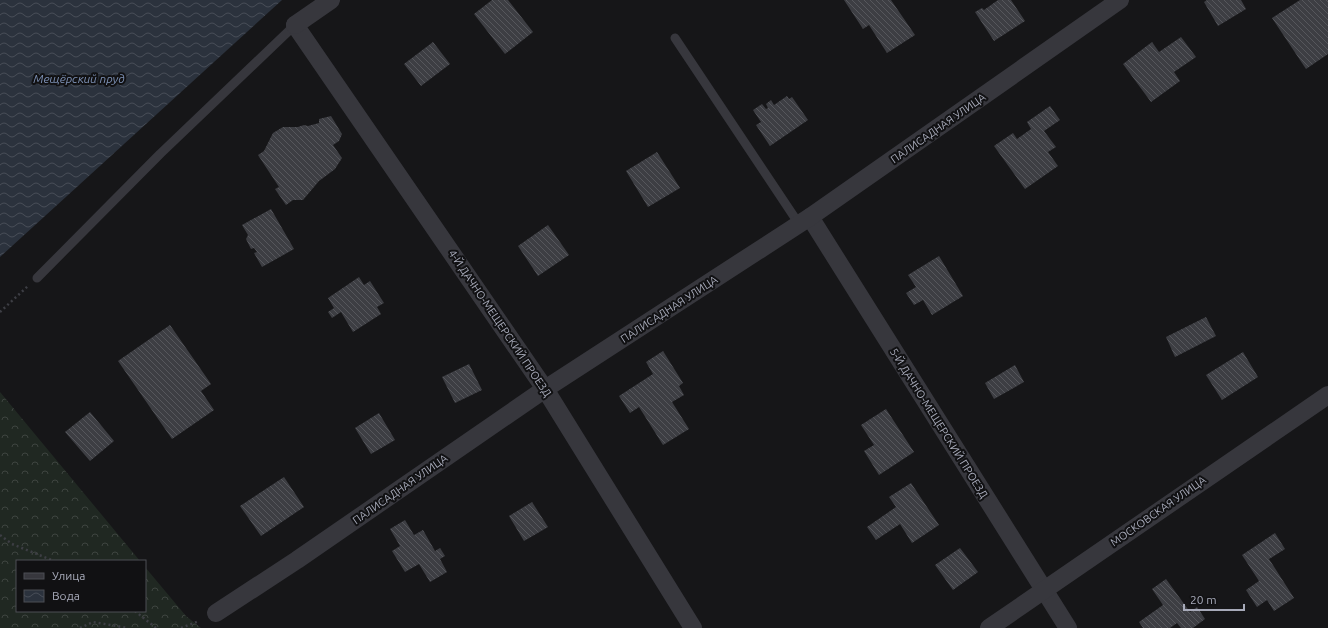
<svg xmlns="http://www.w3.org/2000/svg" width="1328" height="628" font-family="Ubuntu,sans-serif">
<defs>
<pattern id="forest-crowns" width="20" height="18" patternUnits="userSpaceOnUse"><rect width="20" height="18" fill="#202822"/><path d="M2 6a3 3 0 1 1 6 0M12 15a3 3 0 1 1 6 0" fill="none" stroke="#3e4440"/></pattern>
<pattern id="water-waves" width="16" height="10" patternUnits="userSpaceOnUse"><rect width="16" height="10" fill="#2b323d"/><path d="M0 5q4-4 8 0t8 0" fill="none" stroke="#474d57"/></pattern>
<pattern id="building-back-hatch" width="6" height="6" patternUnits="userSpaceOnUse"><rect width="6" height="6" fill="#3d3e43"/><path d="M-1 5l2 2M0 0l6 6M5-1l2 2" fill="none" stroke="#56575c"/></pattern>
</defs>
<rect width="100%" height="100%" fill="#161618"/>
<path fill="url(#forest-crowns)" d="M0,392L140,561H17V611H145V567L186,616L201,628H0Z"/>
<path fill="url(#water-waves)" d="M0,0H282L0,257Z"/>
<g fill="url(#building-back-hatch)">
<path d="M492,0H508L533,32L505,54L474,14Z"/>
<path d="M844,0H891L915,35L887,53L869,25L863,29Z"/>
<path d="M998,0H1011L1025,21L994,41L975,12L982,8L984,10Z"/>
<path d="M1207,0H1241L1246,9L1218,26L1204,2Z"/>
<path d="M1300,0H1328V54L1306,69L1272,18Z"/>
<path d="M1181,37L1196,57L1174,72L1180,81L1151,102L1123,64L1152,42L1159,52Z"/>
<path d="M433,42L450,64L421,86L404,64Z"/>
<path d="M787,96L789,99L792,97L808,120L770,146L756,125L761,122L753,110L762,104L766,109L768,108L766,104L771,100L774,105Z"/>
<path d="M1050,106L1060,120L1044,131L1056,147L1048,152L1058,166L1025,189L994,146L1013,133L1017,139L1031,129L1027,122Z"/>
<path d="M331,116L342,134L339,141L333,145L342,158L335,169L319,181L303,200H293L286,205L275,189L279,187L258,155L264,151L273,133L283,127H298L304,125L308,126L319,123V119Z"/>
<path d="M657,152L680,188L648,207L626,171Z"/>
<path d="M271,209L294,249L262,267L254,253L257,252L254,248L251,249L246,239L248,235L242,225Z"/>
<path d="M548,225L569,255L538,276L518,246Z"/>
<path d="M939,256L963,296L932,315L923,300L914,305L906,293L916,287L908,275Z"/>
<path d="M359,277L364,285L370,281L384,303L377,307L381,314L353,332L341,312L332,318L328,312L334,308L328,298Z"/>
<path d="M1206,317L1216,336L1175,357L1166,337Z"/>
<path d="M170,325L211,384L201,391L214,410L172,439L118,361Z"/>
<path d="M663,351L683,383L679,386L684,395L672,402L689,429L663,445L639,407L630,413L619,396L653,374L646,362Z"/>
<path d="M1243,352L1258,377L1222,400L1206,375Z"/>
<path d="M469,364L482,390L455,403L442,377Z"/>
<path d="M1015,365L1024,382L994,399L985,383Z"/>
<path d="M886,409L914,452L879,475L864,451L874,445L861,425Z"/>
<path d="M90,412L114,441L90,461L65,432Z"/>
<path d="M379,413L395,440L371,454L355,428Z"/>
<path d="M284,477L304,507L261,536L240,506Z"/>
<path d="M911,483L939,525L912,543L900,524L876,540L867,527L896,507L889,497Z"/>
<path d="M532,502L548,527L524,541L509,516Z"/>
<path d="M405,520L414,535L423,530L435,551L440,548L445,556L440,559L447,572L430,582L419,564L405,572L392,551L400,546L390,529Z"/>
<path d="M1275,533L1285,549L1269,559L1294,598L1274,611L1267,600L1257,607L1246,590L1259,581L1242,555Z"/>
<path d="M960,548L978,572L953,590L935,565Z"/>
<path d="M1166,579L1190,612L1197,607L1205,619L1193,628H1181L1177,623L1170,628H1143L1139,622L1163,605L1152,589Z"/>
</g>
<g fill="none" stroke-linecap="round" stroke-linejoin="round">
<g stroke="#3d3e44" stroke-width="2.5" stroke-dasharray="2 3" stroke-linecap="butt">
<path d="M0,312L28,286"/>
<path d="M0,535L12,544L54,561"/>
<path d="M135,611L156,628"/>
<path d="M80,628L93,622L128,628"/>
<path d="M181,628L199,621"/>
</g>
<g stroke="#37373d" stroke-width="9">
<path d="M675,38L799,224"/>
<path d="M37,278L160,154L295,25"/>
</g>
<g stroke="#37373d" stroke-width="18">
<path d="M295,25L545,389L693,628"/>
<path d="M295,25L331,0"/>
<path d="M810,217L1068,628"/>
<path d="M216,613L297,560L545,389L810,217L1120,0"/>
<path d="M989,628L1328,395"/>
</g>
</g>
<g text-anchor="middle" stroke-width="4" stroke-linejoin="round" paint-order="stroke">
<g font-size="11" fill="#a7aab9" stroke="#111113">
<text transform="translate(938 128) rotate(-35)" y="4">ПАЛИСАДНАЯ УЛИЦА</text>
<text transform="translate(669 309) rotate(-33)" y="4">ПАЛИСАДНАЯ УЛИЦА</text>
<text transform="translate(500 323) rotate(56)" y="4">4-Й ДАЧНО-МЕЩЕРСКИЙ ПРОЕЗД</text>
<text transform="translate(939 423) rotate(58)" y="4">5-Й ДАЧНО-МЕЩЕРСКИЙ ПРОЕЗД</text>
<text transform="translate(400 489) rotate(-35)" y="4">ПАЛИСАДНАЯ УЛИЦА</text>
<text transform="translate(1158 511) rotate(-35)" y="4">МОСКОВСКАЯ УЛИЦА</text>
</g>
<g font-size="12" font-style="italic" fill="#7d91b5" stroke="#111113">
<text x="79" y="83">Мещёрский пруд</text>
</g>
</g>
<rect x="16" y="560" width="130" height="52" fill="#111113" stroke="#4d4e55"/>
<rect x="24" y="573" width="20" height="6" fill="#37373d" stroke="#4d4e55"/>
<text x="52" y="580" font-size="12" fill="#a7aab9">Улица</text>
<rect x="24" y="590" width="20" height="12" fill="url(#water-waves)" stroke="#4d4e55"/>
<text x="52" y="600" font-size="12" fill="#a7aab9">Вода</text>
<path d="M1184 604v6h60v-6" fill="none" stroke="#a7aab9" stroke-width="2"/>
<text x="1190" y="604" font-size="12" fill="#a7aab9" stroke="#111113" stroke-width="3" paint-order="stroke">20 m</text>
</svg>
